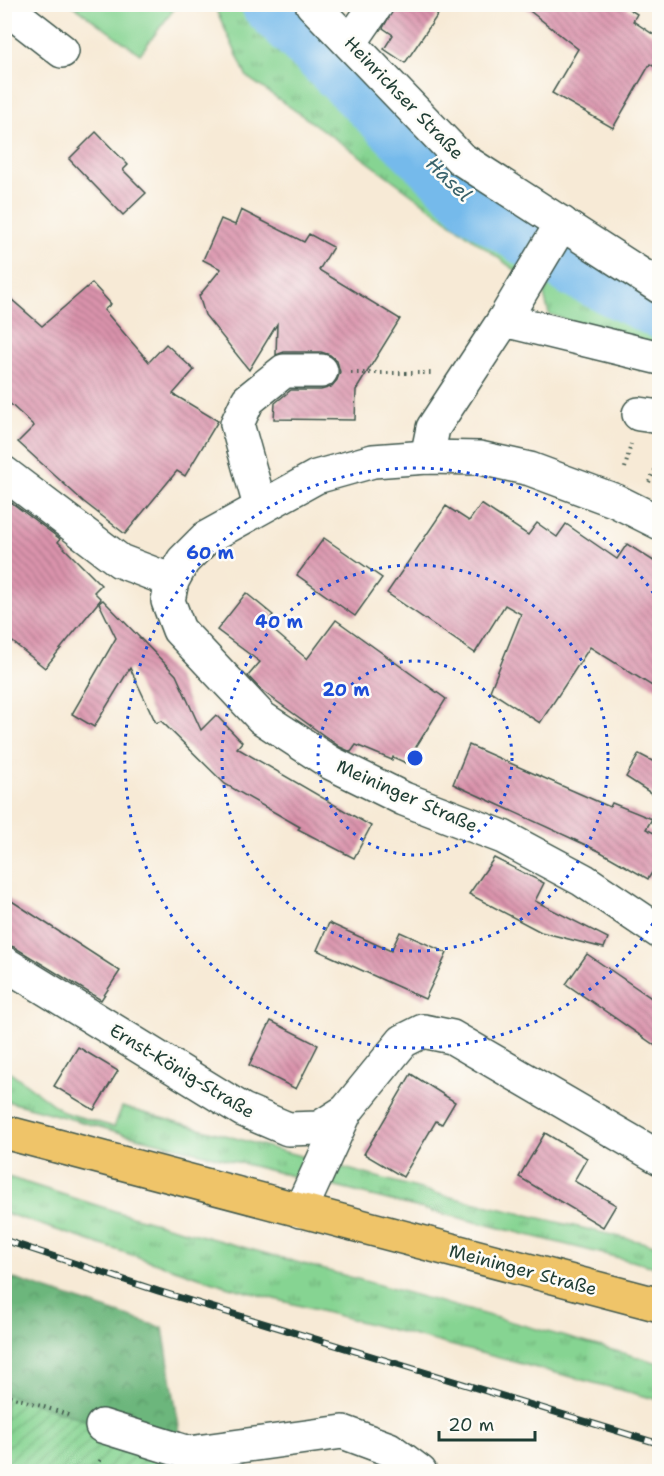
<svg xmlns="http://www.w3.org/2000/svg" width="664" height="1476" font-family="'Shantell Sans',sans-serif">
<defs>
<pattern id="grass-tufts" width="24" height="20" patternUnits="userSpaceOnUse" patternTransform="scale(1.5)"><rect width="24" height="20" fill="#86d492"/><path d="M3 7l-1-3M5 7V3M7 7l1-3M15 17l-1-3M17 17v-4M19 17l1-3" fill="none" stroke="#6dad78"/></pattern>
<pattern id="forest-crowns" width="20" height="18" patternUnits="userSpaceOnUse" patternTransform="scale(1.5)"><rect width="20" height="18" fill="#6cb67c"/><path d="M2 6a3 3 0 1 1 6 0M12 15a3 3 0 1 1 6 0" fill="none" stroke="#589566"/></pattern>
<pattern id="garden-furrows" width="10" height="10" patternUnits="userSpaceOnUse" patternTransform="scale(1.5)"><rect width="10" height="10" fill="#86d492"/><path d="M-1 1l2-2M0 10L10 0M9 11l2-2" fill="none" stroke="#6dad78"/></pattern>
<pattern id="building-back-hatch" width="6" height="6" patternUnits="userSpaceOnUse" patternTransform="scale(1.5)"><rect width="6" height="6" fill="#da93ac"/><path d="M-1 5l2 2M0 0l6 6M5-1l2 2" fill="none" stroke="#b0798d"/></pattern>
</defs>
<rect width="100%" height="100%" fill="#fdfcf7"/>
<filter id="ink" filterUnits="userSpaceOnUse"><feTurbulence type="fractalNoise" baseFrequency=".0167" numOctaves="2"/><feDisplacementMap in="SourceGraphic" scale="12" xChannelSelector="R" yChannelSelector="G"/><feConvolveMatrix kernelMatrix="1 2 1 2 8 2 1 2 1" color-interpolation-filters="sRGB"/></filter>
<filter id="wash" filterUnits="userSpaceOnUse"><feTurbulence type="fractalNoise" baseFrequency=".008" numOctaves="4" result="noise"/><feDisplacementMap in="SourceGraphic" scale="24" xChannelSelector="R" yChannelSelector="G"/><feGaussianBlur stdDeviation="1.35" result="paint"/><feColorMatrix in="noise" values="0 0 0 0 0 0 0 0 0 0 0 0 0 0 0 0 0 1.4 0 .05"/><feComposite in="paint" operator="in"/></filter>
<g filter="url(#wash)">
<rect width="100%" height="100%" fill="#f7ead6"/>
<g fill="url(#grass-tufts)" stroke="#528863" stroke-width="1.5">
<path d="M214,5H292L339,55L416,128V141L538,230L519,273L360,156L247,77Z"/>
<path d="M551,281L659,339V354L549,314L544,295Z"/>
<path d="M4,1067L63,1112L114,1127L122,1107L446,1196L659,1246V1268L125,1134L10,1102L5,1100Z"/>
<path d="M5,1176L124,1214L659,1363V1400L229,1287L5,1213Z"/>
</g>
<path fill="url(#forest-crowns)" stroke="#467a58" stroke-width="1.5" d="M5,1276L163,1328L183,1452L5,1394Z"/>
<path fill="url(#garden-furrows)" stroke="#528863" stroke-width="1.5" d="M5,1394L183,1452L184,1471L5,1472Z"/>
<path fill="#86d492" stroke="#528863" stroke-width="1.5" d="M72,5H177L140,54Z"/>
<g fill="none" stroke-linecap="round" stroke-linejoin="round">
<path stroke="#74baeb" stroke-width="58" d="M270,4L474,203L575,269L660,310"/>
</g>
<g id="blocks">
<g fill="url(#building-back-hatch)">
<path d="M396,4H445L405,63L384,49L393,35L383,28Z"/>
<path d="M521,4H621L637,14L633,21L660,39V70L650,64L613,128L552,93L578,49Z"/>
<path d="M96,132L128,165L123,170L146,193L123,215L69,159Z"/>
<path d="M241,210L304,242L309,234L333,247L319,270L400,319L356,390L355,420L274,419L275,403L291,390H321L331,387L337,380L340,372L337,361L330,355L321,352H284L276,355L277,324L249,370L205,315L199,296L221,269L203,260L221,219L235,225Z"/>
<path d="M92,283L111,304L104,310L149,362L166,344L194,370L173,394L218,421L185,476L177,471L125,534L84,502L18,442L34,426L4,398V293L42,326Z"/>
<path d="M4,497L60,539L58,542L101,585L94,592L101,599L45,668L4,635Z"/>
<path d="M481,504L528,535L537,523L557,537L566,524L617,559L627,544L660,565V691L590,647L540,723L490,691L521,614L505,605L475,653L387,593L446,506L469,521Z"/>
<path d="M324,538L382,578L355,616L297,575Z"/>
<path d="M246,593L273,615L266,624L307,659L336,620L446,699L406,763L393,757L392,760L356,745L351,752L340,747L261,690L248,676L260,662L217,630Z"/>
<path d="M103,600L176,675L201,730L216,715L242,742L237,748L371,826L354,858L298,829L300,827L225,784L161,721L156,723L130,668L94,727L72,714L116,638L99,603Z"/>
<path d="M469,745L610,807L612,803L652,819L646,829L660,836V860L648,879L599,851L453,784Z"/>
<path d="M639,754L660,765V799L626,777Z"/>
<path d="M494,858L544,883L535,901L608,938L604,948L541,932L469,894Z"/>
<path d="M4,896L120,971L101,1000L14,947L4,944Z"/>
<path d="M329,923L391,951L400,932L447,953L425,999L317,950Z"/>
<path d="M587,954L660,1004V1049L566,984Z"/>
<path d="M271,1021L318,1045L296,1089L249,1065Z"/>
<path d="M78,1047L118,1071L94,1110L54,1086Z"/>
<path d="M411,1074L455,1102L442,1124L436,1121L403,1177L364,1154Z"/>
<path d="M545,1133L587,1158L574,1181L616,1205L603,1227L519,1177Z"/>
</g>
</g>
</g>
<g filter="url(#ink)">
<use href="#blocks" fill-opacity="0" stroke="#3f574c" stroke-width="1.5"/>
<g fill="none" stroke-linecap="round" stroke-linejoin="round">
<g stroke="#3f574c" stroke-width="36">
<g id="minor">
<path d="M312,4L460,158L660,287"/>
<path d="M4,6L62,51"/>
<path d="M350,43L377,4"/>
<path d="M504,320L562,223"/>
<path d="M639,414L660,417"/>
<path d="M427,457L433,428L504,320L660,358"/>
<path d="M4,473L120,561L172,581"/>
<path d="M260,506L237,424L248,400L284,371H321"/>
<path d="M660,523L616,501L530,469L480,458L427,457L373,461L316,477L206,538L183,561L172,581L168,601L179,630L262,718L331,763L404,799L503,837L583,880L660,932"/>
<path d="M4,963L243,1110L288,1129L319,1128L346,1111L403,1041L423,1031L452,1037L660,1158"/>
<path d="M300,1211L346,1111"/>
<path d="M102,1426L189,1453L343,1432L389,1449L420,1472"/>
</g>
</g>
<g stroke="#3f574c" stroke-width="36">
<path id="major" d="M4,1132L660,1305"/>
</g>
<g stroke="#3f574c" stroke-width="4" stroke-dasharray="1.5 4.5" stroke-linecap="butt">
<path d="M351,373H431"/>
<path d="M625,468L631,444"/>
<path d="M649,482L660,460"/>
<path d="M4,1394L72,1416"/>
<path d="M94,1472L101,1459"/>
</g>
<use href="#minor" stroke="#fff" stroke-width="33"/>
<use href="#major" stroke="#efc469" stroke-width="33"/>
<g stroke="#1f3d34" stroke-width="7">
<path id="rail" d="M4,1240L158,1291L660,1444"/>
</g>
<use href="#rail" stroke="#fdfcf7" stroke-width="4.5" stroke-dasharray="14" stroke-linecap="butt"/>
</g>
</g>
<g fill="none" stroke="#1d4ed8" stroke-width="3" stroke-dasharray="3 6">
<circle cx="415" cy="758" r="97"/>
<circle cx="415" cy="758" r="193"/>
<path d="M658 916A290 290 0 1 1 658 600"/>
</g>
<g text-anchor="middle" stroke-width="5" stroke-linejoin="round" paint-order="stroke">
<g font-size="18" fill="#1f3d34" stroke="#fdfcf7">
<text transform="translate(404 98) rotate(46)" y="6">Heinrichser Straße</text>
<text transform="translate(407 796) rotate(24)" y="6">Meininger Straße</text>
<text transform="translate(182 1071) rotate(31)" y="6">Ernst-König-Straße</text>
<text transform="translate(523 1270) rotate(15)" y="6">Meininger Straße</text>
</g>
<g font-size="20" font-style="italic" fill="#39626b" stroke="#fdfcf7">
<text transform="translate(449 179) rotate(44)" y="7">Hasel</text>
</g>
</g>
<circle cx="415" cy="758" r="9" fill="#1d4ed8" stroke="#fdfcf7" stroke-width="3"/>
<g font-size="18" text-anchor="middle" font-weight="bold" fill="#1d4ed8" stroke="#fdfcf7" stroke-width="5" stroke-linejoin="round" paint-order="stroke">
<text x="210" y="559">60 m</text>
<text x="279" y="628">40 m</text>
<text x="346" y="696">20 m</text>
</g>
<rect width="664" height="1476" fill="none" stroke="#fdfcf7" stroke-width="24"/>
<path d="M439 1431v9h96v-9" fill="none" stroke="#1f3d34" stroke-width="3"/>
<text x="448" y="1431" font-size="18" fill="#1f3d34" stroke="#fdfcf7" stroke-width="4.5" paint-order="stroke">20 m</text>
</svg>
